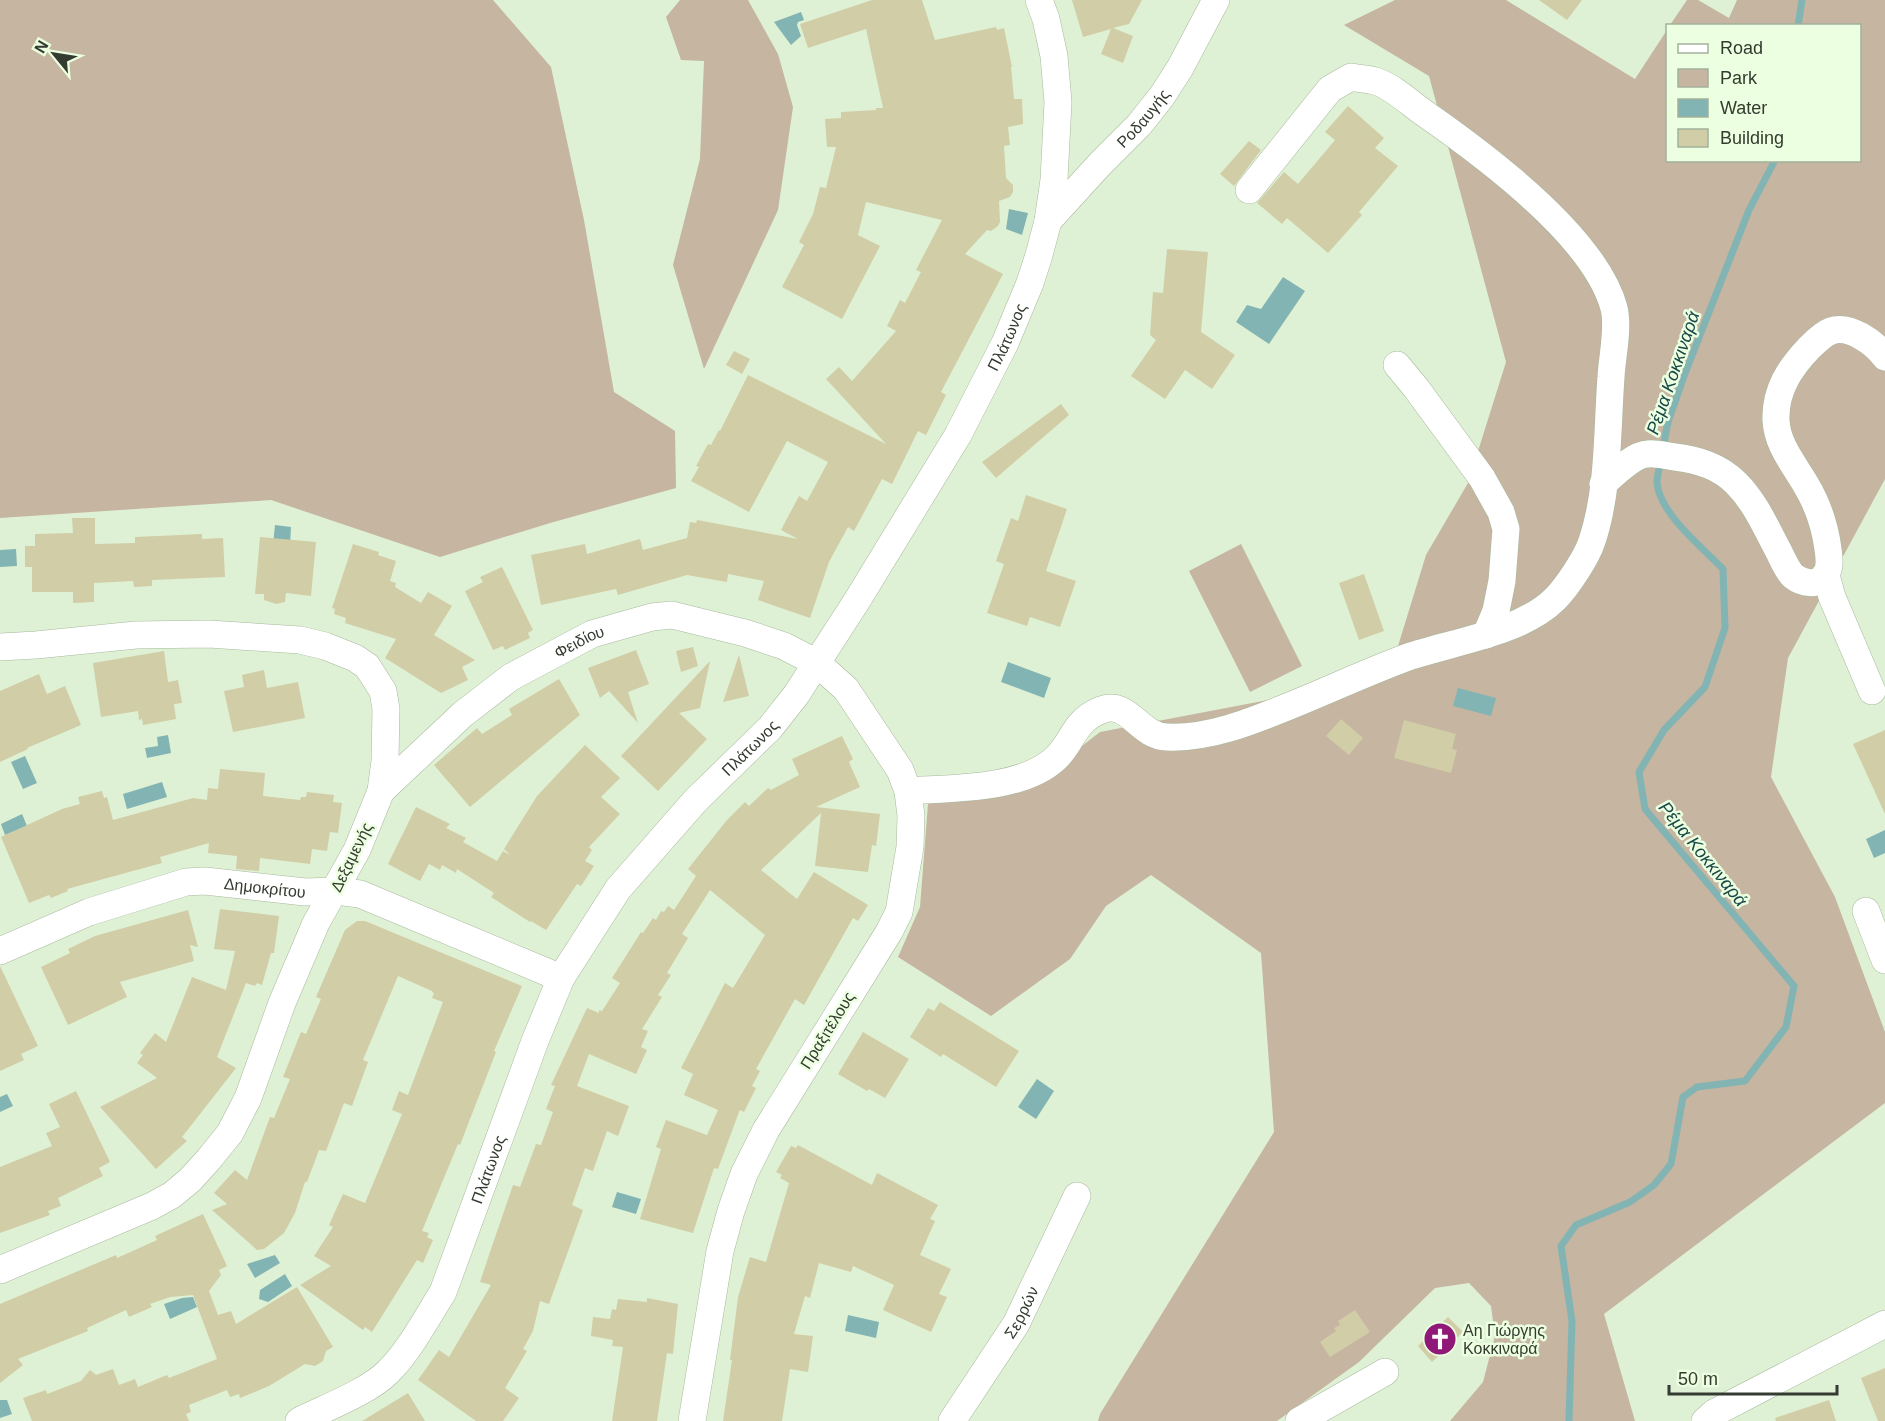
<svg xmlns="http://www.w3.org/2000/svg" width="1885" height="1421" font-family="Helvetica,sans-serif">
<rect width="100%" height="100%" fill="#dff1d4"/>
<g fill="#c5b5a1">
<path d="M0,0H493L551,67L584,220L614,392L675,431L676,488L550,523L440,557L271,500L0,518Z"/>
<path d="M680,0H748L778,54L793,107L778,210L704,369L673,265L700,159L704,61L681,60L666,17Z"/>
<path d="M1395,0H1506L1635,79L1667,30L1668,160H1860V26L1670,25L1687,0H1698L1729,18L1737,0H1885V479L1788,658L1771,777L1835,897L1885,1032V1103L1604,1314L1635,1421H1450L1483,1382L1495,1336L1491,1306L1469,1283L1435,1288L1359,1362L1277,1421H1098L1100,1414L1274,1132L1261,953L1151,875L1106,906L1070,959L991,1016L898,957L920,907L928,804L1032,785L1100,732L1268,700L1398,646L1426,555L1468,483L1506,362L1429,76L1344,25Z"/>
<path d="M1241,544L1302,666L1250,692L1189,571Z"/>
</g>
<g fill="#82b4b4">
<path d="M801,12L804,20L798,22L797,25L801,36L791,45L774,22Z"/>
<path d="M1009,209L1028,213L1022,235L1006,229Z"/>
<path d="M1283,277L1305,291L1269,344L1236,322L1247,305L1261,309Z"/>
<path d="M275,525L291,527L290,546L273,545Z"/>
<path d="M16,549L17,566L0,567V550Z"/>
<path d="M1008,662L1051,678L1044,698L1001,682Z"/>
<path d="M1458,688L1496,698L1491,716L1453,706Z"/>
<path d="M168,735L171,753L147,758L145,748L158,746L157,737Z"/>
<path d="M25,756L37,783L23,789L11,762Z"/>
<path d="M162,782L167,797L127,809L123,794Z"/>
<path d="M22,814L27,826L5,835L1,824Z"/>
<path d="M1885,830V853L1874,858L1866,839Z"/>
<path d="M1037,1079L1054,1091L1036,1119L1018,1107Z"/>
<path d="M7,1094L13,1106L0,1112V1097Z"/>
<path d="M617,1192L641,1199L636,1214L612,1207Z"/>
<path d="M275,1255L280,1263L255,1278L247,1264Z"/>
<path d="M285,1274L292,1286L268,1302L259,1299L260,1290Z"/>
<path d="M193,1297L197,1307L170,1319L164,1304L182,1298Z"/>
<path d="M848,1315L879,1322L876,1338L845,1331Z"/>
<path d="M0,1400H7L12,1414L0,1418Z"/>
</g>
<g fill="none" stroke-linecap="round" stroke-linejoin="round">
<g stroke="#82b4b4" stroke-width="7">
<path d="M1798,26L1802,0"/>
<path d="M1663,448L1668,422L1684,376L1749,210L1775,160"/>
<path d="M1569,1421L1572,1321L1561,1246L1576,1225L1630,1202L1654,1185L1671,1164L1683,1097L1697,1087L1745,1081L1786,1027L1794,986L1645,809L1639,772L1664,730L1705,687L1725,628L1723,569C1702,547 1660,514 1657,483C1657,476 1660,466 1661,459"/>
</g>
</g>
<g fill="#d1cda7">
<path d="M872,0H922L935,40L996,27L997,30L1004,28L1012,67H1011L1014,99H1022L1023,124L1008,127L1010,145L1004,146L1006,178L1013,185V192L1010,197L999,201L1000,222L998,226L991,231L987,230L965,254L1003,274L941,392L946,395L926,435L918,431L892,484L882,479L854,531L848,527L829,562L810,618L758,600L764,581L728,574L727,582L687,575L618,595L616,589L541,605L531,555L585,544L587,554L640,539L643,550L687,538L690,522L696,523L697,520L798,539L781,530L799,496L807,501L828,462L787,441L749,512L691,481L699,467L696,466L708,444L711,445L719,430L720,431L748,375L886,444L826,379L839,367L852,381L896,331L887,326L900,300L905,303L921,272L916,270L942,220L866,202L858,235L880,246L842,319L782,287L804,245L799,242L813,214L820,187L826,188L836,147H827L825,119L841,118V112L876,110V108H883L866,29L808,48L800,24Z"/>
<path d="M1072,0H1142L1129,24L1113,28L1133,36L1123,63L1101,54L1111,29L1083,37Z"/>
<path d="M1539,0H1582L1567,20Z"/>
<path d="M1348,106L1384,138L1375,148L1398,166L1359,212L1362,215L1328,253L1287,218L1282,224L1257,203L1284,172L1298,184L1335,140L1325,132Z"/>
<path d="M1249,141L1261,150L1234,186L1220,174Z"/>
<path d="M1167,249L1208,252L1201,332L1235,355L1212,389L1185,370L1165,399L1131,376L1156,340L1150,335L1153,292L1163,293Z"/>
<path d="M734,351L750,359L742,374L726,365Z"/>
<path d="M1061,404L1069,415L996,478L982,462Z"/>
<path d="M1026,495L1067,509L1046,571L1076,581L1060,627L1030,617L1027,626L987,613L1004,564L996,561L1011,518L1018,521Z"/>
<path d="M72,518H95V544L135,543V537L202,534V539L223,538L225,577L152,580V586L134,587L133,581L94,583V602L73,603V592H32V567H25V546H35V534L73,533Z"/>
<path d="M260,537L316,542L311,596L286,593L285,602L276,604L264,600V594H255Z"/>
<path d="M353,544L379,552L378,555L396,561L390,581L396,583L395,587L421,603L428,592L452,606L434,635L475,660L462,667L468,680L441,693L385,658L396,639L345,623L346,618L334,614L335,609L332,608Z"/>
<path d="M502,567L533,630L528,633L530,638L505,650L503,646L493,650L465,591L483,582L480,577Z"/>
<path d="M1364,574L1384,631L1359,640L1339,583Z"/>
<path d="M693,647L698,666L681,672L676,651Z"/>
<path d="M636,650L649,684L628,692L638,723L609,691L600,698L588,668Z"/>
<path d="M164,651L168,682L178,680L182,703L174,704L176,719L143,725L142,719L139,720L138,711L101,717L93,663Z"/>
<path d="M739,655L749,696L723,702Z"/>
<path d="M710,661L700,708L679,713L707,739L658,791L621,756Z"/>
<path d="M264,670L267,688L298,682L305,718L233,732L224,691L244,687L242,675Z"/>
<path d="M39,674L47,694L65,686L81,725L27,748L28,749L0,762V691Z"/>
<path d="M559,679L580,715L470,807L434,765L477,728L482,734L512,715L509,709Z"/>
<path d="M1341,719L1363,738L1349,755L1326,736Z"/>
<path d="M1404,720L1456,734L1452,749L1457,750L1451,773L1394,758Z"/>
<path d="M1885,730V814L1853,744Z"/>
<path d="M842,736L853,759L849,762L860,787L816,807L880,814L876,846L872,845L868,872L815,866L821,813L761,870L797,899L814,872L868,905L858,921L853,918L804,1005L795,999L756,1069L760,1071L752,1086L756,1088L744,1112L740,1110L739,1112L718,1169L714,1168L693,1233L640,1219L661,1149L656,1147L666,1120L707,1135L718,1110L684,1095L693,1074L681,1068L725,983L733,988L765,935L710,890L682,934L688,938L667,973L671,975L658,995L662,997L642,1029L648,1031L641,1047L647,1050L636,1074L589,1054L577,1086L629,1106L618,1136L607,1131L593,1171L585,1168L572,1205L583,1210L549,1304L540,1301L533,1331L523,1349L527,1351L505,1388L519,1398L503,1421H476L418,1380L439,1350L449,1357L491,1285L480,1282L490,1252L513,1185L520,1187L536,1144L541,1145L553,1112L546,1109L555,1086L551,1085L587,1008L599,1013V1010L602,1011L620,983L612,978L641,932L643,933L653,918L656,920L661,911L664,912L668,906L674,910L696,876L688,869L727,820L745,802L749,806L768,788L771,790L799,775L792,759Z"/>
<path d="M585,745L620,778L601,797L620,814L589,847L592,850L585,861L594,866L581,886L577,884L546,930L531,921L530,922L491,897L494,893L457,869L456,873L442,865L440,870L429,864L420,881L388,864L416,807L450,824L446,828L466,838L463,842L497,861L503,851L510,855L504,849L537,796Z"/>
<path d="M220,769L265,773L263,796L300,800L301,797H306L307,792L334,795L333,802L342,803L338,833L330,832L327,851L312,849L310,864L260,858L259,871L236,869L237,856L208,853L209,843L160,857L162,863L67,889L68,891L51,898L49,895L29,903L1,837L62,809L80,804L78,797L102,791L104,798L107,797L113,820L193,798L207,800L208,788L218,789Z"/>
<path d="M220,909L279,916L274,953H271L262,985L257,983L255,986L246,983L217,1057L236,1068L182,1137L187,1141L156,1169L100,1107L157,1078L137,1063L143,1055L140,1053L155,1033L166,1042L192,977L226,990L235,951L214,949Z"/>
<path d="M188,910L198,947L190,945L194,961L120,982L127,997L68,1025L41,967L70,953L68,949L95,936Z"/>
<path d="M357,921H365L522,986L494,1051L496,1052L460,1145L458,1144L422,1231L429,1233L427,1237L433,1240L423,1263L417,1260L372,1332L365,1327L363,1330L300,1285L331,1266L314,1256L333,1227L329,1225L343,1194L365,1203L402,1114L392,1110L399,1091L408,1095L443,1002L432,998L434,993L432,992V991L398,976L363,1060L368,1062L352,1106L344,1103L326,1151L319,1150L307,1182H305L295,1213L284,1233L264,1249L257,1250L212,1210L227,1204L214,1193L235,1170L247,1180L270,1117L274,1118L290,1079L283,1077L301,1032L306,1034L321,999L316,997L345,930Z"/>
<path d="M0,966L38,1046L21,1054L24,1060L0,1071Z"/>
<path d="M940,1002L1019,1051L996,1087L943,1054L941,1057L910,1037L928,1008L934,1011Z"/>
<path d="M863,1032L909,1059L885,1098L869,1089L867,1091L838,1074Z"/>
<path d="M76,1091L110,1162L99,1168L103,1176L58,1198L61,1206L48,1211L50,1215L0,1233V1167L52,1146L46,1133L60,1127L49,1104Z"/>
<path d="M798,1145L872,1185L877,1173L938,1205L930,1219L935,1221L920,1255L951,1269L939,1294L947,1297L931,1332L883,1310L894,1285L853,1266L851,1272L819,1263L810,1298L805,1296L794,1334L813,1336L808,1372L790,1369L782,1421H723L732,1360H730L738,1297L750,1257L766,1262L789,1183L780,1178L782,1175L776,1172L791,1146L796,1148Z"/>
<path d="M203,1214L227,1266L219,1270L221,1275L209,1291L218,1315L231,1311L236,1324L297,1287L333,1347L326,1351L323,1361L315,1366L305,1364L269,1386L240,1398L239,1394L230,1397L227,1390L189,1405L191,1412L186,1414L189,1421H32L23,1398L46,1390L47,1394L81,1381L90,1370L96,1375L113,1369L119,1385L135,1379L138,1387L167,1375L169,1378L217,1359L193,1295L170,1297L150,1304L152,1307L129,1317L126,1310L87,1328L88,1331L18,1359L23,1365L0,1383V1304L116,1255L117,1258L157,1240L155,1236Z"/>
<path d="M647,1298L678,1304L673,1354L667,1353L657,1421H612L623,1347L612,1346L613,1340L591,1336L593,1317L610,1319L612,1309L616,1310L618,1299L647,1302Z"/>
<path d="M1355,1310L1370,1332L1330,1357L1320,1342L1336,1331L1334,1328L1340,1325L1338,1321Z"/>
<path d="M1448,1317L1463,1332L1432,1362L1418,1346Z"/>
<path d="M1885,1368V1421H1878L1861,1378Z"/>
<path d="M408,1393L425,1421H362Z"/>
<path d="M1829,1400L1836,1421H1776L1775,1418Z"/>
</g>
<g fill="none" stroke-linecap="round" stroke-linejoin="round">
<g stroke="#a8b99e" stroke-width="28">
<g id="minor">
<path id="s1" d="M1048,221L1100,164L1139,125L1162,96L1180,68L1216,0"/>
<path d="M1397,365L1416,388L1482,478L1501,512L1506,529L1502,581L1496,611L1486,635"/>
<path d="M1603,484C1613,475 1634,454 1648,454C1656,453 1666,456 1675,457C1698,460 1719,466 1736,483C1756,503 1766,528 1779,552C1783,560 1787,570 1793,576C1802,583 1818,587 1825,575C1831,568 1829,557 1828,549C1825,526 1818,505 1806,485C1794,464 1777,445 1776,420C1775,390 1790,368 1809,348C1815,342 1823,334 1831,331C1849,324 1875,343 1885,357"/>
<path d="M1826,575L1832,597L1872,691"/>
<path d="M0,647L36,645L136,635L209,634L300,640L325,646L355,658L367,666L383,691L386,709L385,761L381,791L357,850L316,923L282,1003L248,1098L230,1133L209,1159L190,1180L172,1195L152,1206L0,1270"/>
<path id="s2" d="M381,791L463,714L511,677L592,634L652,617L672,615L745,633L784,646L817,663L846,689L900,770L908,791L911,816L910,847L899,912L889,932L766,1130L744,1174L731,1211L720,1251L692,1421"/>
<path d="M908,791C952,788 1021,790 1055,759C1074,742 1072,722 1101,710C1129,699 1138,736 1167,737C1208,739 1250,722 1287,707C1327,691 1367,672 1408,657C1452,642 1521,633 1555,599C1567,587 1587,557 1592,541C1609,491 1607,430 1611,377C1612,357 1619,328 1614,308C1595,237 1483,154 1424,113C1410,103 1394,88 1378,82C1370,79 1360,79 1351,77L1330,89L1249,190"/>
<path d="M1866,911L1885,960"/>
<path id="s3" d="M0,951L89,912L186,882L205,881L305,892L336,891L360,894L561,978"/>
<path id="s4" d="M299,1421C325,1408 368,1392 388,1372C410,1350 426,1319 443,1292L535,1041L561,978L618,889L696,800L770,728L796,695L858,599L958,435L1005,343L1030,283L1039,255L1048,221L1054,180L1058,102L1054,56L1046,19L1039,0"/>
<path id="s5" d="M952,1421L1016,1324L1077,1196"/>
<path d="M1299,1421L1385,1372"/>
<path d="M1705,1421L1714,1413L1885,1324"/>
</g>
</g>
<use href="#minor" stroke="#fff" stroke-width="27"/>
</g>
<defs>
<g id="church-disc" transform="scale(1.725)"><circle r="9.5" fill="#901978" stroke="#ecffe1"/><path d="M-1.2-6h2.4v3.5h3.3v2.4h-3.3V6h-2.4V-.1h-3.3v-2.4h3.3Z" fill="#fff"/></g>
</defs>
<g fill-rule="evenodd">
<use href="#church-disc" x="1440" y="1339"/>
</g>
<g text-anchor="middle" stroke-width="5" stroke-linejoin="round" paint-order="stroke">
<g font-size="16" fill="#343b30" stroke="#ecffe1">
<text dy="6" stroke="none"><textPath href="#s1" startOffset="140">Ροδαυγής</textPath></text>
<text dy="6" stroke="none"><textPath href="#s4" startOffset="1320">Πλάτωνος</textPath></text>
<text dy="6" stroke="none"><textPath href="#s2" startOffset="250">Φειδίου</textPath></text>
<text dy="6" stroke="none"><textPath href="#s4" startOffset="834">Πλάτωνος</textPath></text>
<text transform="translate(351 857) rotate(-64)" y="6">Δεξαμενής</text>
<text dy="6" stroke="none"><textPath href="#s3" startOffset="278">Δημοκρίτου</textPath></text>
<text transform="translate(827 1030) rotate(-58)" y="6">Πραξιτέλους</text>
<text dy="6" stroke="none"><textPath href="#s4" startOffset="330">Πλάτωνος</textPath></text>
<text dy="6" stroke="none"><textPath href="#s5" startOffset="129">Σερρών</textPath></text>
</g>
<g font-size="16" fill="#343b30" stroke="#ecffe1" text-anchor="start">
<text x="1463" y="1336">Αη Γιώργης<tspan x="1463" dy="18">Κοκκιναρά</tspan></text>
</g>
<g font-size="18" font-style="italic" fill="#194747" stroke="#ecffe1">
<text transform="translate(1673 373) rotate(-71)" y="6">Ρέμα Κοκκιναρά</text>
<text transform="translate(1703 854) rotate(51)" y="6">Ρέμα Κοκκιναρά</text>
</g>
</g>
<rect x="1666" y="24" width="195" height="138" fill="#ecffe1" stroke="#a2b19a" stroke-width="1.5"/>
<rect x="1678" y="44" width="30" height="9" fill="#ffffff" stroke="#a2b19a" stroke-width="1.5"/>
<text x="1720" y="54" font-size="18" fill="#343b30">Road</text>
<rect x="1678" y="69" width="30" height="18" fill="#c5b5a1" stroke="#a2b19a" stroke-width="1.5"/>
<text x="1720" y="84" font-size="18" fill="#343b30">Park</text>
<rect x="1678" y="99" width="30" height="18" fill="#82b4b4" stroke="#a2b19a" stroke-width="1.5"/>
<text x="1720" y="114" font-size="18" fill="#343b30">Water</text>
<rect x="1678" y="129" width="30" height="18" fill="#d1cda7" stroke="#a2b19a" stroke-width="1.5"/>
<text x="1720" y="144" font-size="18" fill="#343b30">Building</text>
<g transform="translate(54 54) rotate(300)" stroke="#ecffe1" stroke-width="4.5" paint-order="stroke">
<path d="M0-4.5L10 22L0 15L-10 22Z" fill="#343b30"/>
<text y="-9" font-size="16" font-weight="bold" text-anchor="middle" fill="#343b30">N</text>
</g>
<path d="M1669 1385v9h168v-9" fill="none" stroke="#343b30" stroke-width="3"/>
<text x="1678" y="1385" font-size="18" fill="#343b30" stroke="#ecffe1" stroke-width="4.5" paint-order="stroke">50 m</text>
</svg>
